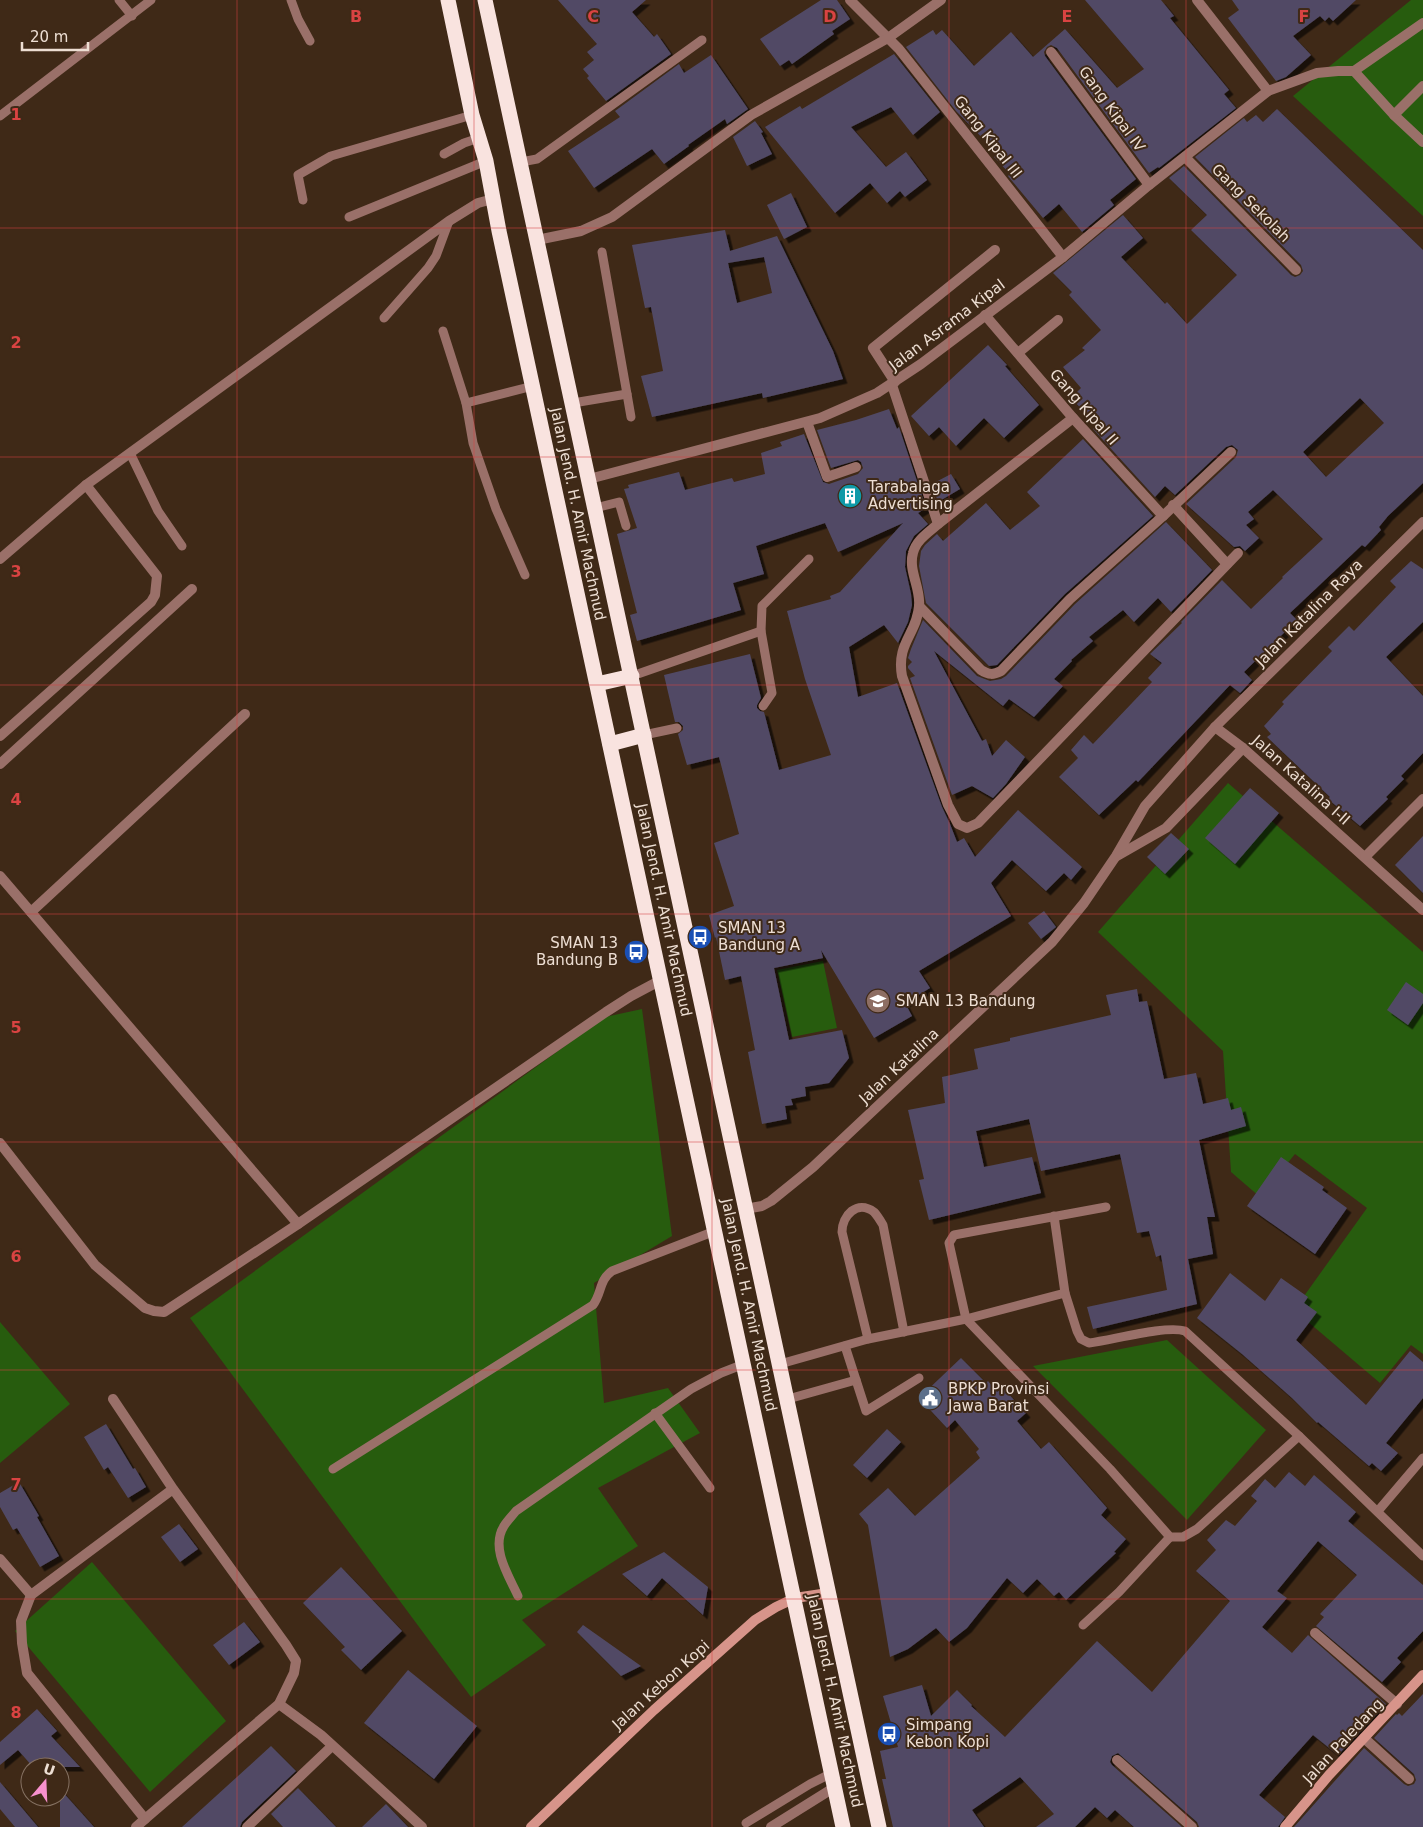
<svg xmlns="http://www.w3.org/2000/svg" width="1423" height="1827" font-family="'DejaVu Sans',sans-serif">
<defs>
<filter id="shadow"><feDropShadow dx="4.5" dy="4.5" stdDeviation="0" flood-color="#0009"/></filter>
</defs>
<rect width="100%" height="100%" fill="#3f2917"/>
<g fill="#275c0e">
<path d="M1411,0H1423V216L1293,96Z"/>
<path d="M1228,783L1423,952V1354L1411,1345L1380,1383L1294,1310L1367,1208L1295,1154L1260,1197L1231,1172L1223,1051L1098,932Z"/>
<path d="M823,961L837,1028L792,1037L777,970Z"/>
<path d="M642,1009L672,1236L594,1283L604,1403L668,1388L700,1433L598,1488L638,1546L522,1620L546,1645L471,1697L190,1318L605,1017Z"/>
<path d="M0,1322L70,1404L0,1463Z"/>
<path d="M1167,1340L1266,1430L1187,1520L1033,1366Z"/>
<path d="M92,1562L226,1721L150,1792L15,1631Z"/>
</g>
<g fill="#514a65" fill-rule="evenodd" filter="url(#shadow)">
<path d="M558,0H646L632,12L654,37L657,34L671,54L606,101L587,78L589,76L583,69L594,60L587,52L597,44Z"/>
<path d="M821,0H837L850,19L832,31L834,34L792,64L789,60L780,66L760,39Z"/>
<path d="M1085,0H1161L1174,16L1170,18L1229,90L1224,94L1236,108L1159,168L1158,167L1149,173L1057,48L1051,45L1047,47L1044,52L1045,56L1136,179L1110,200L1114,205L1082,232L1059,204L1043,218L1008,176L1010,174L994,157L998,154L956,111L906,47L933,30L936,35L942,30L974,66L1011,32L1033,57L1065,29L1117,88L1144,69Z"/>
<path d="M1232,0H1356L1333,21L1329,17L1325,21L1320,16L1293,36L1311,55L1286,77L1276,81L1228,18L1239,10Z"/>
<path d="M894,54L940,112L913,135L891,107L851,127L886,167L906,152L927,180L905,197L900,191L887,203L870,183L835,213L765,127L800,106L802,109Z"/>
<path d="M711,55L748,109L727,124L725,119L688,145L689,146L664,164L652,149L594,188L568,151L620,117L615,111L679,64L684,73Z"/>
<path d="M1277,109L1423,250V483L1388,516L1379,527L1381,530L1365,547L1362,545L1290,613L1297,620L1244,672L1252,680L1242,691L1240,693L1230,685L1138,782L1136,780L1099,815L1059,777L1078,758L1071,750L1084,735L1093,744L1152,682L1148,678L1162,663L1150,654L1182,623L1181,622L1222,580L1251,609L1283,578L1282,577L1323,539L1273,490L1248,512L1254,519L1246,525L1259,538L1245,551L1240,546L1234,547L1186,504L1236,457L1238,450L1232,445L1226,447L1175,495L1165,486L1155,497L1093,429L1097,425L1071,398L1081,388L1063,367L1085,350L1082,348L1101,330L1069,295L1072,292L1053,273L1123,215L1143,238L1121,257L1165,304L1167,302L1187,324L1237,275L1191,230L1207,215L1169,178L1184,166L1291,275L1295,277L1300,275L1303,271L1301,265L1195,157L1244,118L1247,122L1256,115L1263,122ZM1360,398L1384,423L1326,477L1303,452Z"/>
<path d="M755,121L763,132L761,133L772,154L747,166L733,137Z"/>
<path d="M791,193L807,227L784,239L767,205Z"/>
<path d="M725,230L730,251L777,236L833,351L843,379L763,398L762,393L652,417L641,376L663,371L651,307L645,308L632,245ZM764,257L772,293L737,303L728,263Z"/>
<path d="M988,345L1007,365L1005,366L1039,405L1004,438L984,418L956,446L939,427L929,436L911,416Z"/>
<path d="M889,409L897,429L899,427L926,508L918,513L928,524L914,536L906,551L905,567L911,594L912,605L908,622L898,643L884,625L849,647L858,697L897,683L942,807L950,824L957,842L964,838L975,857L1018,810L1082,867L1071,880L1064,873L1046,891L1012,860L991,883L1011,916L919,971L930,988L905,1003L912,1016L874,1038L821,950L823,958L774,968L789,1040L842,1030L849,1058L829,1083L805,1087L806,1096L791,1099L793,1105L785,1106L787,1119L762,1124L748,1052L755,1050L741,976L725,980L716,937L715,938L709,915L734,906L714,843L739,834L719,757L687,765L678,734L683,730V726L679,722H675L664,675L750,654L761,698L757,705V708L760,711L764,712L779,770L831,755L805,679L787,611L831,599L830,596L840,592L903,523L838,552L825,523L756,546L764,574L733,583L741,610L637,641L630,615L637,613L617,534L637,528L624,489L629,488L628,485L679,472L685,490L732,478L734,482L765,474L761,453L782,446L780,442L804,434L823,482L829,484L858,474L863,468L861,462L858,460L831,468L817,430L856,420Z"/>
<path d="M1083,439L1153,516L1065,594L997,665L989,666L926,603L919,566L921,551L925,545L937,534L943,541L986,503L1010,530L1040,506L1027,492Z"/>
<path d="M951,474L960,489L938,502L932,484Z"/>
<path d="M1166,522L1212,570L1171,612L1158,598L1134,622L1123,610L1089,637L1093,641L1071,660L1072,661L1054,679L1063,686L1034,717L1009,699L1003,706L934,651L982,741L986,739L992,756L1006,740L1025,757L1006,784L993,798L972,786L952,795L910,678L915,676L908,668V666L912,662L908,658L911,649L923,620L977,676L990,681L1001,679L1006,676L1075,604Z"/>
<path d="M1411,561L1423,569V622L1386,657L1423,696V753L1401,776L1404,779L1386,797L1388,799L1360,826L1328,799L1330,797L1267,737L1271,734L1264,726L1284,704L1282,702L1332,651L1328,647L1349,626L1354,631L1396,587L1390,581Z"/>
<path d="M1250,788L1279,813L1235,864L1205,838Z"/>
<path d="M1171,833L1189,849L1165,874L1147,857Z"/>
<path d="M1423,836V893L1395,865Z"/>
<path d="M1044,911L1056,927L1041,939L1028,923Z"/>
<path d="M1406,982L1423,994V1003L1408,1025L1387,1010Z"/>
<path d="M1137,989L1139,1002L1147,1001L1164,1079L1196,1073L1203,1104L1228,1098L1231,1110L1241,1107L1246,1126L1199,1140L1215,1217H1207L1213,1254L1188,1259L1197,1304L1093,1329L1087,1307L1167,1290L1161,1255L1156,1257L1149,1231L1137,1233L1120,1154L1041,1171L1029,1119L976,1131L984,1167L1032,1157L1041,1193L929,1220L919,1180L924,1179L908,1110L945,1103L942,1077L978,1069L974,1049L1010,1041V1038L1111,1015L1106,995Z"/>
<path d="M1281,1157L1324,1187L1322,1190L1347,1208L1315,1254L1247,1206Z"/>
<path d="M1230,1273L1265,1301L1281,1278L1308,1297L1304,1303L1317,1312L1296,1340L1366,1405L1410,1351L1423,1362V1398L1386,1443L1398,1453L1381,1471L1372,1463L1369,1466L1318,1422L1317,1423L1292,1398L1242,1354L1197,1318Z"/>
<path d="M961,1358L986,1383L988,1381L997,1392L1003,1388L1026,1413L1017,1421L1041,1449L1049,1442L1107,1508L1101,1515L1126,1539L1114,1552L1116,1553L1066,1600L1059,1592L1054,1596L1037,1579L1023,1593L1007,1578L967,1628L949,1642L936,1628L908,1649L890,1657L868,1525L859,1514L888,1488L915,1516L980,1458L976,1452L979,1449L955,1420L947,1428L919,1398Z"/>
<path d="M106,1424L133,1469L135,1468L146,1487L128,1498L108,1467L104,1470L84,1437Z"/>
<path d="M887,1429L901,1442L867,1478L853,1465Z"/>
<path d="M1289,1472L1305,1486L1314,1475L1356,1512L1348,1521L1423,1585V1631L1397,1658L1401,1662L1382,1682L1316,1626L1324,1617L1320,1614L1357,1575L1318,1541L1277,1591L1287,1598L1262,1627L1292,1653L1308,1635L1386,1704L1338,1755L1313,1735L1259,1795L1285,1817L1278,1827H1199L1197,1822L1118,1753L1112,1756L1110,1762L1112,1765L1182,1827H1134L1115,1810L1107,1818L1095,1807L1075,1827H1036L1054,1814L1020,1777L972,1810L984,1827H893L882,1779H886L880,1751L898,1747L883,1696L922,1685L931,1716L957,1690L972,1705L971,1706L1005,1737L1097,1641L1152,1692L1230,1601L1196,1571L1216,1550L1207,1540L1226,1520L1235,1526L1257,1501L1251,1496L1265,1479L1275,1488Z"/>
<path d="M19,1482L39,1516L37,1517L59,1556L40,1567L17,1528L13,1530L0,1507V1493Z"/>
<path d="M179,1524L198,1549L180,1562L161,1537Z"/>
<path d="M664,1552L708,1587L703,1615L662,1578L647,1596L622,1574Z"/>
<path d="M341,1567L402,1631L361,1670L341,1650L345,1647L303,1603Z"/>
<path d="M244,1622L260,1642L229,1665L213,1645Z"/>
<path d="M583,1625L641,1666L621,1676L577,1632Z"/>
<path d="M408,1670L477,1726L434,1779L364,1723Z"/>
<path d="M1423,1694V1827H1294L1364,1748L1404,1784L1408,1786L1414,1784L1416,1780L1414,1774L1374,1738L1396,1714L1397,1715L1399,1713L1402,1716Z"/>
<path d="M37,1709L57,1731L51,1736L80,1767H33L18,1750L0,1765V1742Z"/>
<path d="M271,1746L296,1771L242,1822L240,1827H182Z"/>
<path d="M0,1782L38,1827H15L0,1809Z"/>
<path d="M298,1788L336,1827H283L271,1814Z"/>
<path d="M60,1789L94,1827H60Z"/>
<path d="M386,1804L408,1827H362Z"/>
</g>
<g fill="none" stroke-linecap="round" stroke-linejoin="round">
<g stroke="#9a7069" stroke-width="9">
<path d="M119,0L132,16"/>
<path d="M291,0L298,19L310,41"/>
<path d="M0,116L151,0"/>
<path d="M444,154L464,143L479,138"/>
<path d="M521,162L537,159L702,40"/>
<path d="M303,200L298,175L331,156L472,115"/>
<path d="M349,217L486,161"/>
<path d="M384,318L428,268L436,256L449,221"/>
<path d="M443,331L466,403L473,443L496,509L525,575"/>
<path d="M627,394L631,417"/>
<path d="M466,403L533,386"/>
<path d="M573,403L627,394L602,252"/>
<path d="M130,453L158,511L182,546"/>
<path d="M595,508L619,502L626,526"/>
<path d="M632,676L761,631"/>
<path d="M763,706L772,693L761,631L762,606L809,559"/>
<path d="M644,735L677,728"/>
<path d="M1106,1207L954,1235L949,1243L966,1319L1110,1469L1170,1537H1183L1197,1529L1299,1436"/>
<path d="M1054,1216L1065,1293"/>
<path d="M868,1339L842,1232C842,1216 857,1199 874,1212C877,1215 880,1220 883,1225L904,1332"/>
<path d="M845,1346L866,1411L919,1378"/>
<path d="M780,1364L868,1339L966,1319L1065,1293L1077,1331L1081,1339L1089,1343C1113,1340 1166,1325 1185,1331L1299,1436L1423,1556"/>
<path d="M788,1399L856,1380"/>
<path d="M655,1413L710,1488"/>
<path d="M333,1469L593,1305C602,1293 599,1280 612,1271L715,1231"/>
<path d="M1378,1511L1423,1458"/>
<path d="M518,1596C509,1576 490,1548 504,1526C507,1521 512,1516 516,1511L691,1389L721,1373L744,1364"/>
<path d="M1083,1625L1119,1592L1170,1537"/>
<path d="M746,1823L810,1784L832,1773"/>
</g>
<g stroke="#9a7069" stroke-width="10">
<path d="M850,0L899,49L1063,257"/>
<path d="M1197,0L1268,91"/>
<path d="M1051,52L1149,185"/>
<path d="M1354,71L1394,115L1423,142"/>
<path d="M1394,115L1423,86"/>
<path d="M1185,157L1296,270"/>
<path d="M537,240L581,231L612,217L751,115L888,38L941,0"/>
<path d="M985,315L1073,418L1163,516"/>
<path d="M1018,353L1058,320"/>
<path d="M895,382L873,348L995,250"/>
<path d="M892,385L938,524"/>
<path d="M1073,418L938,524C929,532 916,540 913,553C908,571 921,588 919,606C917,634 896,643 902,676L948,805L958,824L967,828L978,823L1238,553"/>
<path d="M807,422L827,477L856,467"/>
<path d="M589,479L820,418L877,393L921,364L1063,257L1149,185L1268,91L1317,73L1338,71H1354L1423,23"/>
<path d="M1173,505L1227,564"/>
<path d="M0,559L86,485L449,221L478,203L493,199"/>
<path d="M919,606L981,670C989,675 993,675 1001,671L1070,599L1163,516L1231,452"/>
<path d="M1215,727L1243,748L1423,910"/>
<path d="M0,736L151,602L155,595L157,576L86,485"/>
<path d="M0,764L192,589"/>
<path d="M1117,856L1166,828L1243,748"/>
<path d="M1365,857L1423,799"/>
<path d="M0,876L298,1224"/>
<path d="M31,912L245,714"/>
<path d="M0,1143L95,1265L145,1308L154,1311L164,1312L298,1224L606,1012L631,996L661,980"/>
<path d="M745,1209L762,1206L771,1201L813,1167L1052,942L1084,903L1116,856L1145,806L1215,727L1423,522"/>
<path d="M113,1399L173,1489L286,1645L296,1661L294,1673L279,1704L145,1819L27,1673L22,1643L21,1621L31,1595L173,1489"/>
<path d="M0,1559L31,1595"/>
<path d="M1315,1633L1397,1704"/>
<path d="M279,1704L321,1735L422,1827"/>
<path d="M1364,1738L1409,1779"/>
<path d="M1117,1760L1192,1827"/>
<path d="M136,1827L145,1819"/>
<path d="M247,1827L332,1746"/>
<path d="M771,1827L835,1787"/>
</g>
<g stroke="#d7948a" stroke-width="10">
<path d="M531,1827L654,1710L755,1620L776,1607L795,1598L828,1593"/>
<path d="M1285,1827L1329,1775L1423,1675"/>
</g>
<g stroke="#f9e3df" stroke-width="15">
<path d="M448,0L472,115L486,161L499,231L843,1827"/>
<path d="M485,0L879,1827"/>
<path d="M597,684L632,676"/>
<path d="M610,744L644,735"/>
</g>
</g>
<path fill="none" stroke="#d94342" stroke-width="1" stroke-opacity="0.55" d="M237,0V1827M474,0V1827M712,0V1827M949,0V1827M1186,0V1827M0,228H1423M0,457H1423M0,685H1423M0,914H1423M0,1142H1423M0,1370H1423M0,1599H1423"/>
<defs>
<g id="building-disc" transform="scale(1.25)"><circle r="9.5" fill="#0f9aa8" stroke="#3f2917"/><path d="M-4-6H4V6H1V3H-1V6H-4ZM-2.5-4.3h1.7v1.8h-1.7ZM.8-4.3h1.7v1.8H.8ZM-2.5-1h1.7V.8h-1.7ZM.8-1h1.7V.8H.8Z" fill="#fff"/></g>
<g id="bus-disc" transform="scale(1.25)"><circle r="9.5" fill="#1a4fb4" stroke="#3f2917"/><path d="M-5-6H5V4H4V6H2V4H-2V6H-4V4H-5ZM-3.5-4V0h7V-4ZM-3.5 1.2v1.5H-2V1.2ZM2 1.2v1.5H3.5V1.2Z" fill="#fff"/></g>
<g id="school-disc" transform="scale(1.25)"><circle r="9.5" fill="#8d6e63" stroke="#3f2917"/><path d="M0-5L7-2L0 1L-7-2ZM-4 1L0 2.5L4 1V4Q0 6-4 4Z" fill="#fff"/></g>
<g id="civic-disc" transform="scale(1.25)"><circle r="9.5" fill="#5c6f8a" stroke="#3f2917"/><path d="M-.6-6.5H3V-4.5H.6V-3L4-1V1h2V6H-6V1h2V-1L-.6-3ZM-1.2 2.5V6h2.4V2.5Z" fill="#fff"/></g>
</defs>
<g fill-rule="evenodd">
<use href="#building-disc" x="850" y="496"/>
<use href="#bus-disc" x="700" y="937"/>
<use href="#bus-disc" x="636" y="952"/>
<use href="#school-disc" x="878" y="1001"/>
<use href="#civic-disc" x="930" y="1398"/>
<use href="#bus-disc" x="889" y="1734"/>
</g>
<g text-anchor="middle" stroke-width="4" stroke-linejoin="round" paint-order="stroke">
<g font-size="15" fill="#edded3" stroke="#3f2917">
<text transform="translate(1112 109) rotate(54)" y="5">Gang Kipal IV</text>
<text transform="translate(988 137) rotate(52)" y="5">Gang Kipal III</text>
<text transform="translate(1251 203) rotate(45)" y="5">Gang Sekolah</text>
<text transform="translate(947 325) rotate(-37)" y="5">Jalan Asrama Kipal</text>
<text transform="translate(1084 407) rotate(49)" y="5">Gang Kipal II</text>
<text transform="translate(578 514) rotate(78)" y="5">Jalan Jend. H. Amir Machmud</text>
<text transform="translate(1309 613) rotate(-45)" y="5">Jalan Katalina Raya</text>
<text transform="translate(1301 780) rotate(42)" y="5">Jalan Katalina I-II</text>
<text transform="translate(664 910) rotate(78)" y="5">Jalan Jend. H. Amir Machmud</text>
<text transform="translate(899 1066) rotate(-43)" y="5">Jalan Katalina</text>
<text transform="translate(749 1305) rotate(78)" y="5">Jalan Jend. H. Amir Machmud</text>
<text transform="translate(661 1685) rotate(-42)" y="5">Jalan Kebon Kopi</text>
<text transform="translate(835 1701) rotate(78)" y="5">Jalan Jend. H. Amir Machmud</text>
<text transform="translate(1343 1741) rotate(-47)" y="5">Jalan Paledang</text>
</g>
<g font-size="15" fill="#edded3" stroke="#3f2917" text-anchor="start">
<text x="868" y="492">Tarabalaga<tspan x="868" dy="17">Advertising</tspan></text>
<text x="718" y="933">SMAN 13<tspan x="718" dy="17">Bandung A</tspan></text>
<text x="618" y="948" text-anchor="end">SMAN 13<tspan x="618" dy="17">Bandung B</tspan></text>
<text x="896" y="1006">SMAN 13 Bandung</text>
<text x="948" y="1394">BPKP Provinsi<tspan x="948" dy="17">Jawa Barat</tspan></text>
<text x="906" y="1730">Simpang<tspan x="906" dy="17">Kebon Kopi</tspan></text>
</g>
</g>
<g font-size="16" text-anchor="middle" font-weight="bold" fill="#d94342" stroke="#3f2917" stroke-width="4" stroke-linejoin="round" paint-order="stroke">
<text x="356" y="22">B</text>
<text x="593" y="22">C</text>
<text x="830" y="22">D</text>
<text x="1067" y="22">E</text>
<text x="1304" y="22">F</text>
<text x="16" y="120">1</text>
<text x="16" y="348">2</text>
<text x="16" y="577">3</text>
<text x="16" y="805">4</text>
<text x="16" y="1033">5</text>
<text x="16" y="1262">6</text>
<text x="16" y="1490">7</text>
<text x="16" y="1718">8</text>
</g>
<g transform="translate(45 1782) rotate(19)"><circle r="24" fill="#3f2917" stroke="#857162"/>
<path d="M0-4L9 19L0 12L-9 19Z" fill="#f790ce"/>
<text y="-8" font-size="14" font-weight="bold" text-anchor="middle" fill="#edded3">U</text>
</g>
<path d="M22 42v8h66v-8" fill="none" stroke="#edded3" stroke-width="2.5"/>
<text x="30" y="42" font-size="15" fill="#edded3" stroke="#3f2917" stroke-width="4" paint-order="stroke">20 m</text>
</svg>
